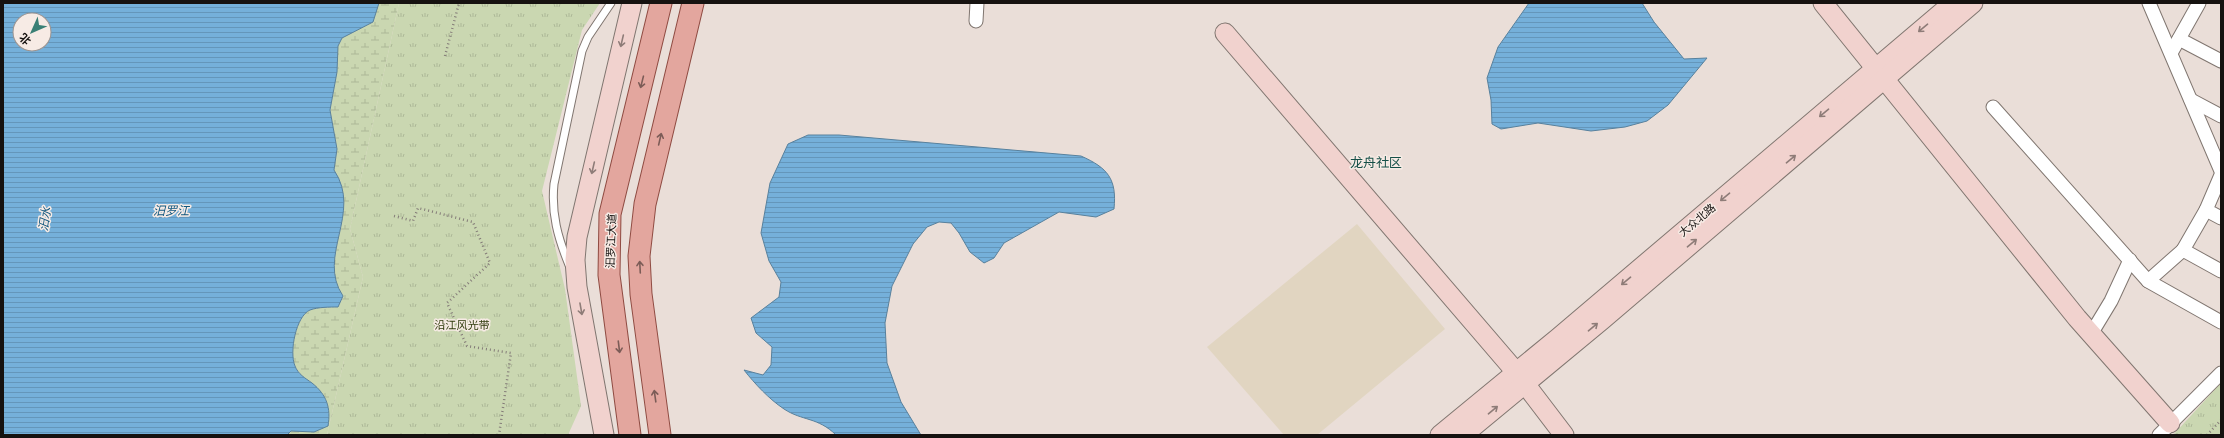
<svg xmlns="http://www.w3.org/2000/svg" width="2224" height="438" font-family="Commissioner,'Noto Sans SC',sans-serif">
<defs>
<pattern id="wetland-marsh" width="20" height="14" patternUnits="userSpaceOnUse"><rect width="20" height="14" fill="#cad7b1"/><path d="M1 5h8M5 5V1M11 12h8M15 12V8" fill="none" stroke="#adb897"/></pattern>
<pattern id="park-tufts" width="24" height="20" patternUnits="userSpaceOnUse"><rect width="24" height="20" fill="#cad7b1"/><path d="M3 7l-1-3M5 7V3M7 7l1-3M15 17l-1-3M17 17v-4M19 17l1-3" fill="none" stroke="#adb897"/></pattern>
<pattern id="water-rules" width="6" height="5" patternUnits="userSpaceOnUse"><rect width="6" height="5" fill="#75b0da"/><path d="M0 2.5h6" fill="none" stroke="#6496ba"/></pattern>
</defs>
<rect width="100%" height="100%" fill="#eaded8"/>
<path fill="#e1d5c1" d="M1357,224L1445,329L1317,435H1284L1207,347Z"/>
<path fill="url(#wetland-marsh)" d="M379,3H399L350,229L363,277L327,435H287L291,431H298L312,383C305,379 299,374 295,366C289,353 296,316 310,310C318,307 330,307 338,307L343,297C316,256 363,212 334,170L337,149L330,110L337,72L338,46L342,38L372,22Z"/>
<g fill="url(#park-tufts)">
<path d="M399,3H600L582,30L542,191L565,289L581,406L568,435H327L363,277L350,229Z"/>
<path d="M2221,383V435H2173Z"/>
</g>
<g fill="url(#water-rules)" stroke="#58819d" fill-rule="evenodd">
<path d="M3,3H379L373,22L342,38L338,46L337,72L330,110L337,149L334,170C363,213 316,256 343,296L338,307C330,307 318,307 310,310C296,316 289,352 295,366C298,374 305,378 312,383C327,395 331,408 328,426L314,432L291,431L287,435H3ZM20,20H44V44H20Z"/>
<path d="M1529,3H1642L1654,22L1684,59L1707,58L1668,105L1647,121L1625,127L1591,131L1538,123L1501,129L1492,124L1491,100L1487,78L1498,47Z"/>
<path d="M808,135H839L1081,156C1108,168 1117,179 1114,209L1096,217L1059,212L1004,243L994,258L984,263L970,252L959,233L951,223L939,222L927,227L913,244L892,286L885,323L887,363L901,402L921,435H836C818,417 802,421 784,409C769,399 755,384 744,370L763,375L771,365L772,347L756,333L751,318L779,297L781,282L769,261L761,233L770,183L788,144Z"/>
</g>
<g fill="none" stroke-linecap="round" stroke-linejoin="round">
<g stroke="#807670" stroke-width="9">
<path id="lane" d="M569,265C558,238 551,214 554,184L582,51L588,37L611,3"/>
</g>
<g stroke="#807670" stroke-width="15">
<g id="street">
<path d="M2149,3L2221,171"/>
<path d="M976,21L977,3"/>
<path d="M2179,39L2221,61"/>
<path d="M2171,53L2199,3"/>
<path d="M2191,100L2221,116"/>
<path d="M1993,107L2148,281L2221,322"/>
<path d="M2221,175L2206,210L2221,218"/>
<path d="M2183,250L2206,210"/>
<path d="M2148,281L2183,250L2221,271"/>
<path d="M2091,334L2111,301L2130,260"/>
<path d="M2159,435L2221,373"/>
</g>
</g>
<g stroke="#807670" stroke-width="21">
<g id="secondary">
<path d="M1823,3L2077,318L2170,423"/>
<path d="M1225,33L1516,372L1564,435"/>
<path d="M604,435L577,287L575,260L577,237L632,3"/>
<path d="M1440,435L1558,338L1953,3"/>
<path d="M1463,435L1602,320L1973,3"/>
</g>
</g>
<g stroke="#8f4b42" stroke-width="23">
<g id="primary">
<path d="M630,435L609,275L610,214L661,3"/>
<path d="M660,435L641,294L639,256L645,204L693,3"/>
</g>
</g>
<g stroke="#847c78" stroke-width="2.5" stroke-dasharray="1 3" stroke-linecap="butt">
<path d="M445,56L459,3"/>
<path d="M394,216L413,221L418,208L473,222L490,263L447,303L467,346L511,353L499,435"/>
<path d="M2207,435L2221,420"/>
</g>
<use href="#lane" stroke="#fff" stroke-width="7"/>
<use href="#street" stroke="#fff" stroke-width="13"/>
<use href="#secondary" stroke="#f1d2ce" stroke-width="19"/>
<use href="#primary" stroke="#e3a69e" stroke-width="21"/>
</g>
<defs><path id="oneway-shaft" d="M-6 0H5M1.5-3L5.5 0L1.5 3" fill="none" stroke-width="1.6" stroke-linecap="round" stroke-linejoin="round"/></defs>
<g stroke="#8e7c78">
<use href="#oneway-shaft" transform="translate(1923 28) rotate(140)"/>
<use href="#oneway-shaft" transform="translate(622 41) rotate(103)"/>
<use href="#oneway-shaft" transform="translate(1824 113) rotate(140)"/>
<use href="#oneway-shaft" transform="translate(1791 159) rotate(-40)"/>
<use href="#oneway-shaft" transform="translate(593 168) rotate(103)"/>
<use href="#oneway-shaft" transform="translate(1725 197) rotate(140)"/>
<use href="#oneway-shaft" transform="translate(1692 243) rotate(-40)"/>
<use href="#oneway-shaft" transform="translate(1626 281) rotate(140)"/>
<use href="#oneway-shaft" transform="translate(581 309) rotate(80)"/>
<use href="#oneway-shaft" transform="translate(1593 327) rotate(-40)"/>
<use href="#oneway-shaft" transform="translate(1493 410) rotate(-40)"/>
</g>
<g stroke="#7c5c57">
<use href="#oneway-shaft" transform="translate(642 82) rotate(104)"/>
<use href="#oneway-shaft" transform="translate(660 139) rotate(-77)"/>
<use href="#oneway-shaft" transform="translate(640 267) rotate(-93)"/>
<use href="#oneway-shaft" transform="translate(619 347) rotate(83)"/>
<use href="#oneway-shaft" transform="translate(655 396) rotate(-98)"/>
</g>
<g text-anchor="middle" stroke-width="3" stroke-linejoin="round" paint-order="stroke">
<g font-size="11" fill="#161210" stroke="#f7ebe5">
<text transform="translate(1697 220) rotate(-40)" y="4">大众北路</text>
<text transform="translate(611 241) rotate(-88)" y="4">汨罗江大道</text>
</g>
<g font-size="11" fill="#303c0d" stroke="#f7ebe5">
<text x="462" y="329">沿江风光带</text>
</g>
<g font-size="12" font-style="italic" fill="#0f567f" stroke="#f7ebe5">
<text x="171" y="215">汨罗江</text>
<text transform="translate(45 219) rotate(-82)" y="4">汨水</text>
</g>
<g font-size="13" fill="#154f47" stroke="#f7ebe5">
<text x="1376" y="167">龙舟社区</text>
</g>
</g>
<rect width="2224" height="438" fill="none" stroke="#161210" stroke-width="8"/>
<g transform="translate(32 32) rotate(225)"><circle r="19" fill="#f7ebe5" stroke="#9d9490"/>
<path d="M0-3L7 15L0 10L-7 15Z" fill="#3a7f75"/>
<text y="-6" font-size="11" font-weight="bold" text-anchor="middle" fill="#161210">北</text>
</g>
</svg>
